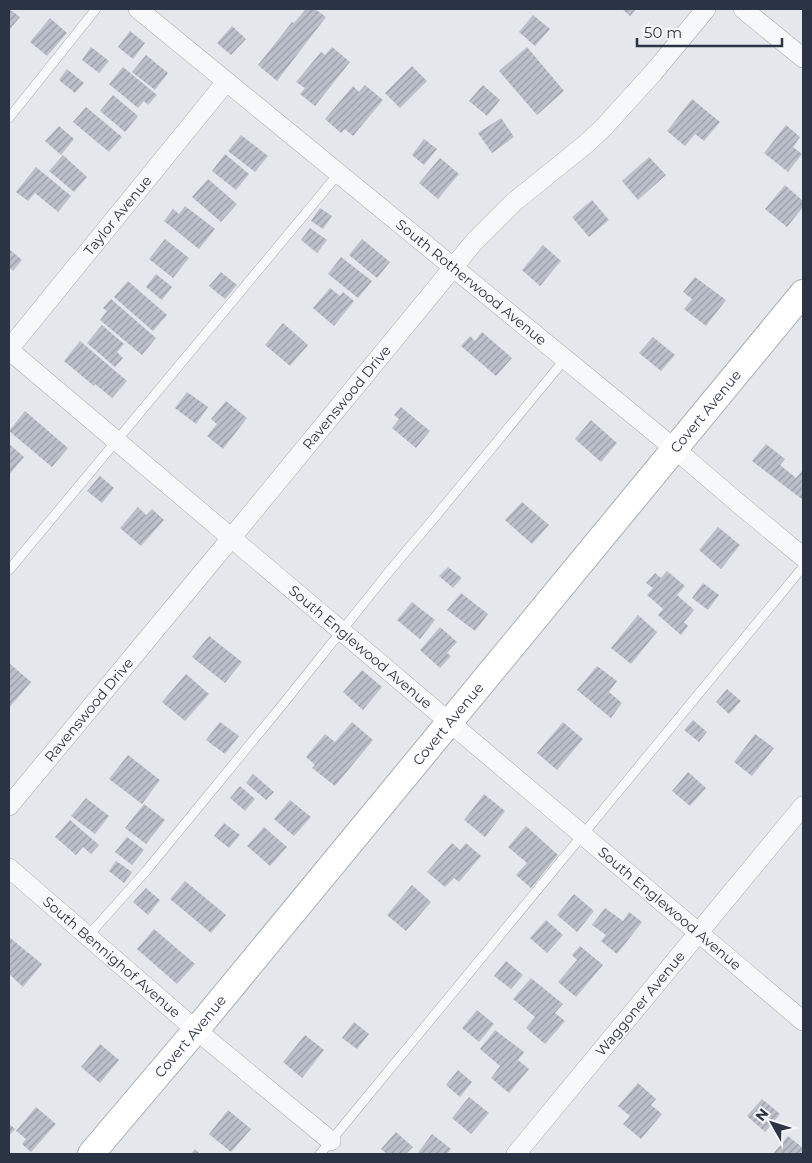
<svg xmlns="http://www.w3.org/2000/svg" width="812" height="1163" font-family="Montserrat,sans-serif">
<defs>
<pattern id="building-hatch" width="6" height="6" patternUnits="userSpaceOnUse" patternTransform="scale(1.25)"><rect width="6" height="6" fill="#bbc0ca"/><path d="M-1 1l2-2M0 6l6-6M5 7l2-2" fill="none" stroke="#989da6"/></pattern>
</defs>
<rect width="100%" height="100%" fill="#e4e7ec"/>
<g fill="url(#building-hatch)">
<path d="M9,9L20,17L9,30Z"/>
<path d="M306,9H315L326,17L277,81L258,65L292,22L294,23Z"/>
<path d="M622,9H636L630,16Z"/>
<path d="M533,15L550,29L535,46L519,32Z"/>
<path d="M50,18L67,33L47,56L30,42Z"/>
<path d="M232,26L246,39L231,55L217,43Z"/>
<path d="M130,31L145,43L133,59L118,47Z"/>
<path d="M91,47L109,61L99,73L82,60Z"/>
<path d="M332,47L350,62L315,106L300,94L305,88L296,82L321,52L325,55Z"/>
<path d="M527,47L564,91L537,115L499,71Z"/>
<path d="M146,55L168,73L155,90L132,72Z"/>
<path d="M412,66L427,81L400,108L385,93Z"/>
<path d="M123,67L157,95L148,105L144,101L138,108L109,84Z"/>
<path d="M67,69L84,83L75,93L59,80Z"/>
<path d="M365,85L383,100L353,136L345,129L341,133L325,119L353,86L359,92Z"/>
<path d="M483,85L500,100L487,116L469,101Z"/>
<path d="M113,95L138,116L125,132L100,111Z"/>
<path d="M692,99L720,122L704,141L695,134L685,146L667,131Z"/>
<path d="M86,107L122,137L109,152L73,122Z"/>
<path d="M501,118L514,137L492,153L478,133Z"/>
<path d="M786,125L800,137L793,147L802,154L788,172L764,153Z"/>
<path d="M59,126L74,139L61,155L45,141Z"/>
<path d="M241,135L268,156L255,172L228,151Z"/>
<path d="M424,139L437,149L424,165L412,155Z"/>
<path d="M225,154L249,174L236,190L212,171Z"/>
<path d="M63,155L87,177L74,192L49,171Z"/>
<path d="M649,157L666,175L638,200L622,181Z"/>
<path d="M440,158L459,174L438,199L419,183Z"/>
<path d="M36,167L71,196L58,212L35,193L28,201L16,192Z"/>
<path d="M208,179L237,204L221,222L192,197Z"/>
<path d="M785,185L803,201V207L787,227L765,209Z"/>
<path d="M592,200L609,220L589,237L572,217Z"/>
<path d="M185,206L215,229L199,249L164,221L173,209L179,214Z"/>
<path d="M320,208L332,216L323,229L311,221Z"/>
<path d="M310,228L327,240L317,253L301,240Z"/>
<path d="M165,239L189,258L173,278L149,259Z"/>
<path d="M362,239L390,262L377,278L349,255Z"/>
<path d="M543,245L561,261L540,286L522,270Z"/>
<path d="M9,249L22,260L13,271L9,267Z"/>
<path d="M341,257L372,281L358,298L328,274Z"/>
<path d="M221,272L237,285L225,299L209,286Z"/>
<path d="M156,274L172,287L162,300L146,287Z"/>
<path d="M695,277L726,300L706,326L684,309L692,299L683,292Z"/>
<path d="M128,281L167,315L153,331L114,297Z"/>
<path d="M330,288L340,296L343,292L354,301L334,326L313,308Z"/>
<path d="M111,299L156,338L142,355L100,320L107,311L103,308Z"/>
<path d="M283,323L308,345L290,366L265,345Z"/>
<path d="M102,325L124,344L117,352L123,358L115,367L87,343Z"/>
<path d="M482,332L512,358L496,376L461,346L470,336L475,341Z"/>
<path d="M653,337L675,355L661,371L639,353Z"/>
<path d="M80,341L127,381L112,398L95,384L94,386L64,361Z"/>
<path d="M187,392L208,407L196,424L175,408Z"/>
<path d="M226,401L247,418L223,449L207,436L217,424L211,419Z"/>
<path d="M401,407L430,431L416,448L392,428L399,419L394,415Z"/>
<path d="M25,411L68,448L52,467L9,431Z"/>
<path d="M591,420L617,443L601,462L575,439Z"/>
<path d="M9,444L24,457L9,475Z"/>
<path d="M766,444L785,459L780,465L796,478L802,471L803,473V500L752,461Z"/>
<path d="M100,476L114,488L102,503L87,491Z"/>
<path d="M522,502L549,525L532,544L505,520Z"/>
<path d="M138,507L146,515L152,509L164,520L141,546L120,528Z"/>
<path d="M718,527L740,545L721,569L699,550Z"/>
<path d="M448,567L462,578L453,588L439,576Z"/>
<path d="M667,571L685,586L677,595L694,610L684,622L688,626L681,635L658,615L663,609L647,595L653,588L646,583L655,573L661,578Z"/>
<path d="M703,583L719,595L708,610L692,598Z"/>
<path d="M461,593L488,614L475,631L447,610Z"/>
<path d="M412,602L435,620L420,639L397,620Z"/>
<path d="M638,615L657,632L631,664L611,648Z"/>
<path d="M440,627L457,642L447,653L451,656L440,668L420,650Z"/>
<path d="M209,636L242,662L225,683L192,657Z"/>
<path d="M9,663L31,682L9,708Z"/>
<path d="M597,666L617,681L609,692L622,703L611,718L577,690Z"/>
<path d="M362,670L382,687L363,710L343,692Z"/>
<path d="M186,674L209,694L185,721L162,702Z"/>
<path d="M727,689L741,701L729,714L716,702Z"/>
<path d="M693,720L707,732L699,742L684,730Z"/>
<path d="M220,722L239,736L225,754L206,740Z"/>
<path d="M352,722L373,740L335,786L312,768L315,765L306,757L325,734L335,742Z"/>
<path d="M563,722L583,739L557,770L537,753Z"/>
<path d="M755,734L774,748L752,776L734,762Z"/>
<path d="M128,755L160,780L142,804L109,779Z"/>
<path d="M688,772L706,788L690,806L672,791Z"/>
<path d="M253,774L274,792L266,800L246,783Z"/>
<path d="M240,786L255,799L245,811L230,798Z"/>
<path d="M484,794L505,811L485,837L464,820Z"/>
<path d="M86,798L109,816L95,834L71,816Z"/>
<path d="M290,800L311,817L294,836L274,819Z"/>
<path d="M144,804L165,820L146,844L125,828Z"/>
<path d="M70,820L99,845L91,854L83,847L76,855L55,837Z"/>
<path d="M224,823L240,835L229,848L214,836Z"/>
<path d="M526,826L558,855L531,888L516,875L527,863L508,847Z"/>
<path d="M264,827L287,847L270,866L247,846Z"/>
<path d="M127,837L144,850L132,865L115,852Z"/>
<path d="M452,843L460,850L466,843L481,856L459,882L454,878L445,887L427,872Z"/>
<path d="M116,861L132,872L124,883L109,871Z"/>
<path d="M185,881L226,915L211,933L170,899Z"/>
<path d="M412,885L431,902L406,931L387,915Z"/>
<path d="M146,888L160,900L148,915L133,902Z"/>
<path d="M574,894L594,911L577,932L557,915Z"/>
<path d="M605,908L623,921L629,912L642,922L617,954L601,941L606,935L592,925Z"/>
<path d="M546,920L563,935L547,953L530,938Z"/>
<path d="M154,929L195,964L177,984L137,949Z"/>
<path d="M9,937L42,964L23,987L9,974Z"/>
<path d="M580,946L603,965L576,997L558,982L577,960L572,955Z"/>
<path d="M506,961L523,975L511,989L494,976Z"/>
<path d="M531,978L563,1004L555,1013L565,1021L545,1044L526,1028L535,1017L513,999Z"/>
<path d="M477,1010L494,1024L479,1042L462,1028Z"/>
<path d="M354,1022L369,1034L357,1049L342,1038Z"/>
<path d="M495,1030L524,1052L518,1060L529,1069L509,1093L491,1078L500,1066L480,1049Z"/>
<path d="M305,1035L324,1050L302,1078L283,1062Z"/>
<path d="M100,1044L119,1060L100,1083L81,1067Z"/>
<path d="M458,1070L472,1082L460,1097L446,1085Z"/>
<path d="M638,1083L656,1099L651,1105L662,1114L641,1139L623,1124L630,1116L618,1106Z"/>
<path d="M469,1097L489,1113L471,1134L452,1118Z"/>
<path d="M762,1099L780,1114L765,1132L747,1116Z"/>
<path d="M36,1107L56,1124L31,1152L22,1144L26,1139L16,1131Z"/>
<path d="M228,1110L251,1129L231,1152L209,1134Z"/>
<path d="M9,1124L15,1129L9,1136Z"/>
<path d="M396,1132L413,1147L406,1154H387L381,1149Z"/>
<path d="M432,1134L451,1149L447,1154H417Z"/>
<path d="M788,1136L803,1148V1154H773Z"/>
<path d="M195,1149L200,1154H191Z"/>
</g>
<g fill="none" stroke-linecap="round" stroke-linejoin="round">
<g stroke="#a9aeb7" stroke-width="10">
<g id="service">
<path d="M9,118L96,9"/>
<path d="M9,570L339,173"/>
<path d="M88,936L146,871L283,704L387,574L435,517L565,359"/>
<path d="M320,1154L803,567"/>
</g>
</g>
<g stroke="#a9aeb7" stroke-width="20">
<g id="minor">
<path id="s1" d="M138,9L675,449L738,503L803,557"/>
<path d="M743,9L803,58"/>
<path id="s2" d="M9,349L226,82"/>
<path id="s3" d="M9,350L803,1021"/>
<path id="s4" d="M9,806L232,537L474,242L514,202L586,144L604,127L653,73L706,9"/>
<path id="s5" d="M9,868L196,1030L331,1141"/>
<path id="s6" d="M516,1154L803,806"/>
</g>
</g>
<g stroke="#a9aeb7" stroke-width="28">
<g id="secondary">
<path id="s7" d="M91,1154L196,1030L803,293"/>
</g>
</g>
<use href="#service" stroke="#f7f8fa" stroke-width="9"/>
<use href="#minor" stroke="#f7f8fa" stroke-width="19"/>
<use href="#secondary" stroke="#fff" stroke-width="26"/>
</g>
<g text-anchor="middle" stroke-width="4" stroke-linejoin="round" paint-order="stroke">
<g font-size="14" fill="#2b3445" stroke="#f4f6f9">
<text dy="5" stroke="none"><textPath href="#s2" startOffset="172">Taylor Avenue</textPath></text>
<text dy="5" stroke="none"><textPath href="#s1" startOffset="431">South Rotherwood Avenue</textPath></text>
<text dy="5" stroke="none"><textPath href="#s4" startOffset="530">Ravenswood Drive</textPath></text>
<text dy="5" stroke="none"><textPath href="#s7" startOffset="964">Covert Avenue</textPath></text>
<text dy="5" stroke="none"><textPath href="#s3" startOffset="460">South Englewood Avenue</textPath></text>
<text dy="5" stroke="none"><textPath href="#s4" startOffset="125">Ravenswood Drive</textPath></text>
<text dy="5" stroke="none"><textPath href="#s7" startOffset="559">Covert Avenue</textPath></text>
<text dy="5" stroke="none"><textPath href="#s3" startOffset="865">South Englewood Avenue</textPath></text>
<text dy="5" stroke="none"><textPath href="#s5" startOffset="136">South Bennighof Avenue</textPath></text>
<text dy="5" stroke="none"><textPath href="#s6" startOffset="195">Waggoner Avenue</textPath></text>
<text dy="5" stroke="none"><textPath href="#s7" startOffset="154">Covert Avenue</textPath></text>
</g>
</g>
<rect width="812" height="1163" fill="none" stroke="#2b3445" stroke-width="20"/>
<g transform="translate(772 1123) rotate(309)" stroke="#f4f6f9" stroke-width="4" paint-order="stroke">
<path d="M0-4L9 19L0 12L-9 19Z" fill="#2b3445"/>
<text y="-8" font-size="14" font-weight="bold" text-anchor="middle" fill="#2b3445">N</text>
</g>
<path d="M637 38v8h145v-8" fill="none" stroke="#2b3445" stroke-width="2.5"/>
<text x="644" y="38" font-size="15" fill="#2b3445" stroke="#f4f6f9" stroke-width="4" paint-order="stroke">50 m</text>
</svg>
